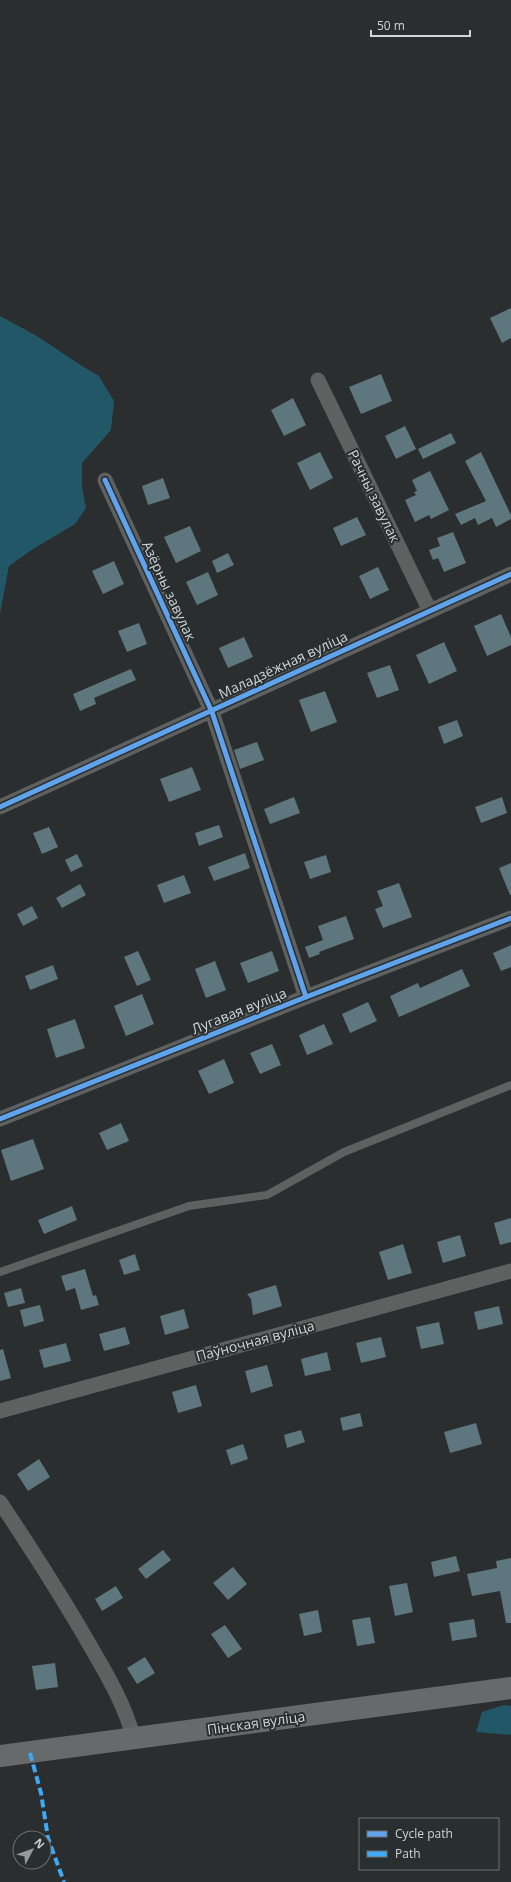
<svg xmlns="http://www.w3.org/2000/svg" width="511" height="1882" font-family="'Open Sans',sans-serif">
<rect width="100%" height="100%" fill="#2b2e2f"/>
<g fill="#215766">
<path d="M0,316L37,336L82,366L99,376L114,401L111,430L82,463V487L86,508L75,524L33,549L9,566L0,614Z"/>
<path d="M504,1705L511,1706V1735L476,1732L482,1712Z"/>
</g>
<g fill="#5e767d">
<path d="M511,308V338L502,343L490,318Z"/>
<path d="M381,374L392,401L361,414L349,387Z"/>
<path d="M293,398L306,425L284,436L271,410Z"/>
<path d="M405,426L416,449L396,459L385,436Z"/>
<path d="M451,433L456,443L423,459L418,449Z"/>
<path d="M320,452L333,478L310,490L297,463Z"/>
<path d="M481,452L511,515V519L496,527L492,518L478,525L475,518L461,525L455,514L486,501L465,461Z"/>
<path d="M430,471L449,510L431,519L429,515L415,522L405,500L416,495L414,492L417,491L412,480Z"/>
<path d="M163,478L170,498L148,505L142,486Z"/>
<path d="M357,517L366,535L341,546L333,528Z"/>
<path d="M190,526L201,551L176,563L164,537Z"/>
<path d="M453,532L466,563L444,572L438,558L433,560L429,550L440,546L437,538Z"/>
<path d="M228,553L234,565L217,573L212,561Z"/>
<path d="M114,561L124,584L103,594L92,571Z"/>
<path d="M378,567L389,590L370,599L359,576Z"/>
<path d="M208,572L218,595L197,605L186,582Z"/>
<path d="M501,614L511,637V645L487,656L474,626Z"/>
<path d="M139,623L147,644L127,652L118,631Z"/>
<path d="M244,637L253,657L228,668L219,648Z"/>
<path d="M444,642L457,671L429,684L416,655Z"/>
<path d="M390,665L399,690L377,698L367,673Z"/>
<path d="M131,669L136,680L94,698L96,704L80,711L73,694Z"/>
<path d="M325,691L337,722L311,732L299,700Z"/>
<path d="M457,720L463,736L444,744L438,727Z"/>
<path d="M257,742L264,760L240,769L234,750Z"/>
<path d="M192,767L201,790L169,802L160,779Z"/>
<path d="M294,797L300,813L270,824L264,809Z"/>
<path d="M502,797L507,813L481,823L475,807Z"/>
<path d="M219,825L223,837L199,846L195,833Z"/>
<path d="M49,827L58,847L42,854L33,833Z"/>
<path d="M245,853L250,868L214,881L208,867Z"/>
<path d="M77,854L83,866L71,872L65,860Z"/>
<path d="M326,855L331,872L310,879L304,862Z"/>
<path d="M511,863V895H510L499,868Z"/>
<path d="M184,875L191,893L164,903L157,885Z"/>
<path d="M399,883L412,917L383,928L375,909L383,906L377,891Z"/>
<path d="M80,884L86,895L62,908L56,898Z"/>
<path d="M32,906L38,918L23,926L17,914Z"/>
<path d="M346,916L354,939L319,952L320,954L309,958L305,947L323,940L318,926Z"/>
<path d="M511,945V967L501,971L493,953Z"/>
<path d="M138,951L151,980L137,986L124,957Z"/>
<path d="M272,951L279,971L248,983L240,963Z"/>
<path d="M215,961L226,990L206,998L195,969Z"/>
<path d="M53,965L58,979L30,990L25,976Z"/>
<path d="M462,969L470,986L399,1017L390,996L418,983L420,988Z"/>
<path d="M142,994L154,1024L126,1036L114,1006Z"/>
<path d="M368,1002L377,1021L350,1033L342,1014Z"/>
<path d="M75,1019L85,1048L56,1058L47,1029Z"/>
<path d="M324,1024L333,1044L307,1055L299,1035Z"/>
<path d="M272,1044L281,1065L260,1074L250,1053Z"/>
<path d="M224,1059L234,1083L209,1094L198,1071Z"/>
<path d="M121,1123L129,1141L107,1150L99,1133Z"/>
<path d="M33,1139L44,1169L11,1181L1,1150Z"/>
<path d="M72,1206L77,1220L44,1234L38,1220Z"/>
<path d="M511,1218V1242L500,1245L494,1223Z"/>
<path d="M460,1235L466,1256L443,1263L437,1242Z"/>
<path d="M403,1244L412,1273L388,1280L379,1252Z"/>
<path d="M135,1254L140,1270L124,1275L119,1260Z"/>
<path d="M85,1269L93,1296L96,1295L99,1305L81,1310L75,1288L66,1291L61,1276Z"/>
<path d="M276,1285L282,1306L253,1315L251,1299L247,1294Z"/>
<path d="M21,1288L25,1303L8,1307L4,1293Z"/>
<path d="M40,1305L44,1321L24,1327L20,1310Z"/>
<path d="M499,1306L503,1324L478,1330L474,1312Z"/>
<path d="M184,1309L189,1328L165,1335L160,1316Z"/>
<path d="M439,1322L444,1344L421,1349L416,1327Z"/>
<path d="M125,1327L130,1344L104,1351L99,1334Z"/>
<path d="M381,1337L386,1357L361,1363L356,1343Z"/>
<path d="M66,1343L71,1361L44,1368L39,1350Z"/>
<path d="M3,1349L11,1378L0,1381V1350Z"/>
<path d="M327,1352L331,1370L305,1376L301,1359Z"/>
<path d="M267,1365L273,1386L251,1393L245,1371Z"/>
<path d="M196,1385L202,1406L178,1413L172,1392Z"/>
<path d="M360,1413L363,1426L343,1431L340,1418Z"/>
<path d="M476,1423L482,1444L450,1453L444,1432Z"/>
<path d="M301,1430L305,1442L287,1448L284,1435Z"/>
<path d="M243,1444L248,1459L231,1465L226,1450Z"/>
<path d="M39,1459L50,1477L28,1491L17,1474Z"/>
<path d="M163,1550L171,1560L146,1579L138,1569Z"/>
<path d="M456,1556L460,1571L434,1577L431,1562Z"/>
<path d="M511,1558V1623H506L500,1591L472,1596L467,1574L497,1568L496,1561Z"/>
<path d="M233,1567L247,1584L228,1600L213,1583Z"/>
<path d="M407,1583L413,1612L395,1616L389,1586Z"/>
<path d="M116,1586L123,1598L102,1611L95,1599Z"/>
<path d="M318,1610L322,1632L304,1636L299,1614Z"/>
<path d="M370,1617L375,1643L357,1646L352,1620Z"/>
<path d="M474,1619L477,1637L452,1641L449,1623Z"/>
<path d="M225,1625L242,1649L228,1658L211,1634Z"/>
<path d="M145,1657L155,1673L137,1684L127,1668Z"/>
<path d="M55,1663L58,1687L36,1690L32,1666Z"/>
</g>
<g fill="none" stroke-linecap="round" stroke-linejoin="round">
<path stroke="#5f6060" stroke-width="8" d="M0,1272L189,1206L267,1195L344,1152L511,1085"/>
<g stroke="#5f6060" stroke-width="15">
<path d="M318,380L430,611"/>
<path d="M105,480L212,712L306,997"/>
<path d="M0,807L511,574"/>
<path d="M0,1119L306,997L511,918"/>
<path d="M0,1411L511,1271"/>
<path d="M0,1502C32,1550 63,1598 92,1649C109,1678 125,1706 134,1739"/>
</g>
<path stroke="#676a6a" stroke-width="22" d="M0,1756L511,1688"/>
<path stroke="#3fa9f5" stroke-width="4" stroke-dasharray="8 4" stroke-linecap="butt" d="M30,1753L41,1793L48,1838L64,1882"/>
<g stroke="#292f31" stroke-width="8">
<g id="cycleway">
<path d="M105,480L212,712L306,997"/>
<path d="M0,807L511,574"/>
<path d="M0,1119L306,997L511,918"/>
</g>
</g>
<use href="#cycleway" stroke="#60a3ed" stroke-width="5"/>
</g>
<g text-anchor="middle" stroke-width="4" stroke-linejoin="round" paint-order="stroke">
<g font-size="14" fill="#d0d4d5" stroke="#292f31">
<text transform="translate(374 496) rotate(64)" y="5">Рачны завулак</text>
<text transform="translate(169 591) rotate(65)" y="5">Азёрны завулак</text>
<text transform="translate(283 665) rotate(-25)" y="5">Маладзёжная вуліца</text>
<text transform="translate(239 1011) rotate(-22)" y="5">Лугавая вуліца</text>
<text transform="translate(255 1341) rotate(-15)" y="5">Паўночная вуліца</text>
<text transform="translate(256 1723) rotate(-8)" y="5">Пінская вуліца</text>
</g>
</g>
<rect x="359" y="1818" width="140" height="52" fill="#292f31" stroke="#6c7173"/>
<rect x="367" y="1831" width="20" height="6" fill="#60a3ed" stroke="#6c7173"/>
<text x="395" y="1838" font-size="12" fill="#d0d4d5">Cycle path</text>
<rect x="367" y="1851" width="20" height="6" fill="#3fa9f5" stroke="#6c7173"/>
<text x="395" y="1858" font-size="12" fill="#d0d4d5">Path</text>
<g transform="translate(32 1850) rotate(49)"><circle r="19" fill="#292f31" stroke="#6c7173"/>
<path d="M0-3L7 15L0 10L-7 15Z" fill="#969a9b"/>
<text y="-6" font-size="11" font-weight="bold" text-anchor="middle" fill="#d0d4d5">N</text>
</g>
<path d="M371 30v6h99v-6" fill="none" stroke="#d0d4d5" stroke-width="2"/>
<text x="377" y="30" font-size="12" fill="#d0d4d5" stroke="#292f31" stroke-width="3" paint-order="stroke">50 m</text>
</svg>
